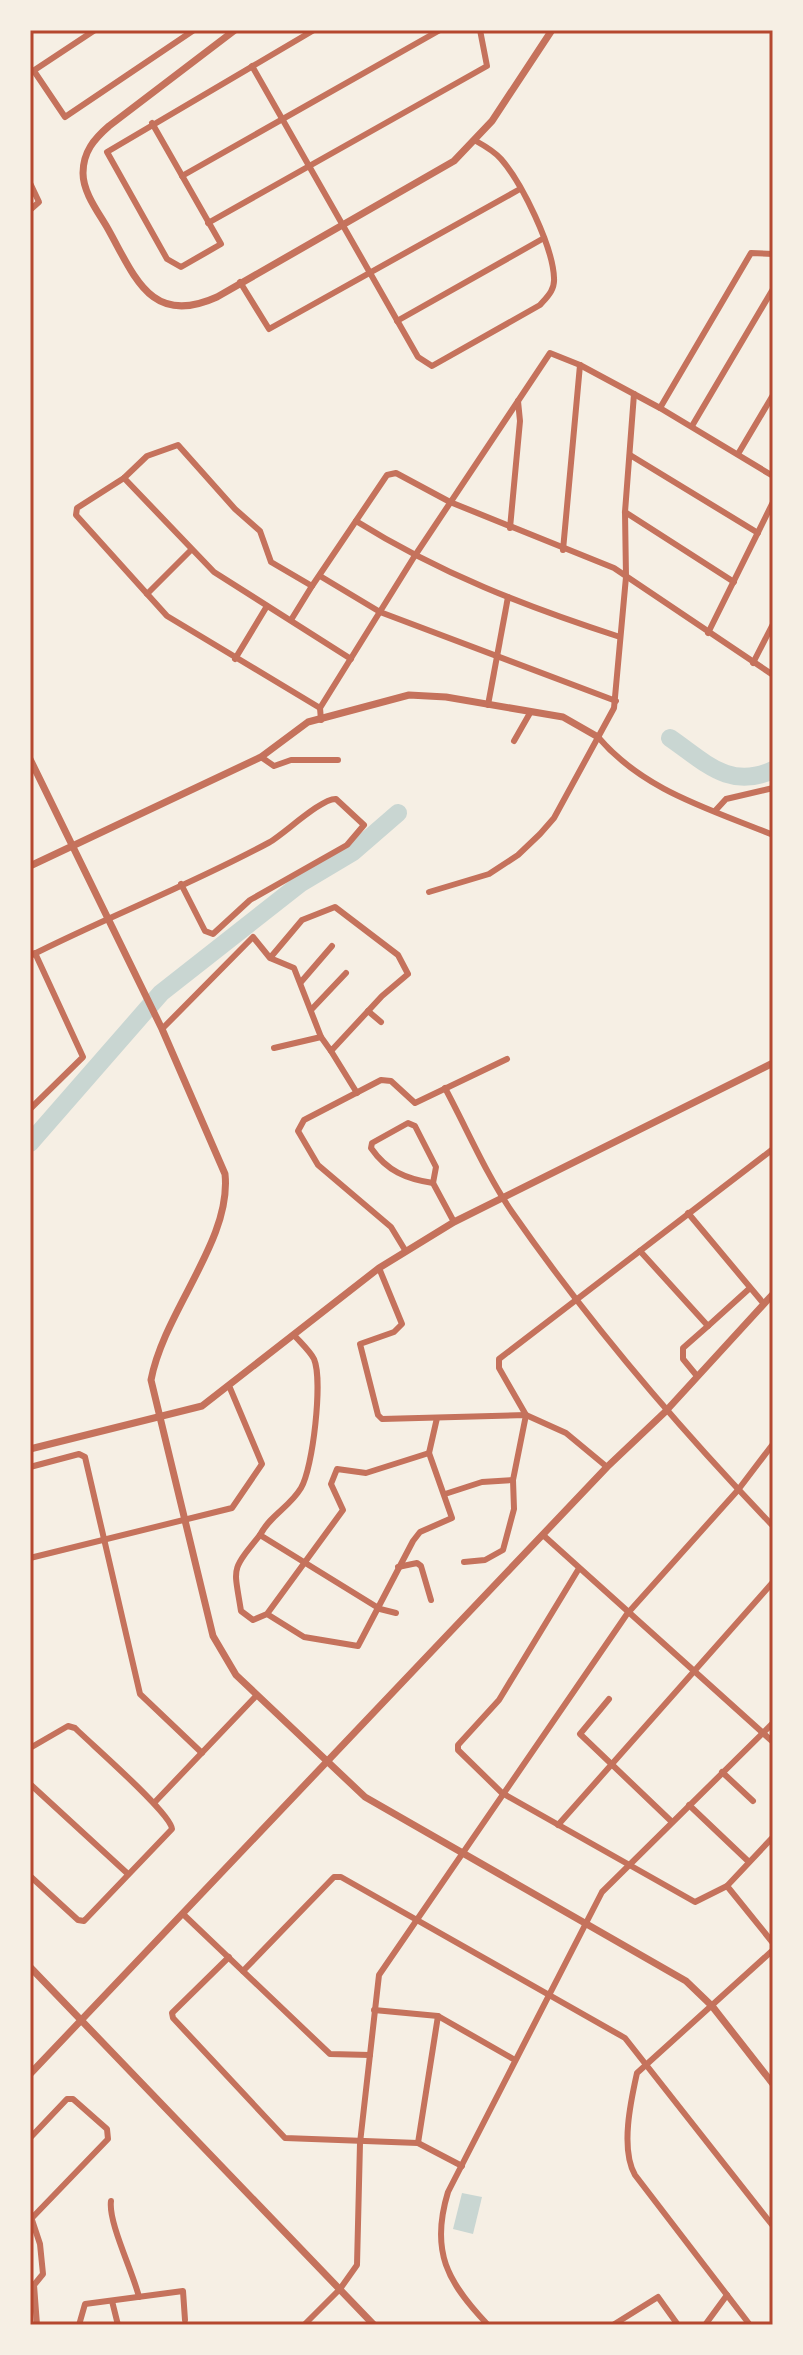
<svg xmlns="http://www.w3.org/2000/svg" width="803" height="2355" font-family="'Space Grotesk',sans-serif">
<rect width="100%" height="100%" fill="#f6efe4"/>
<path fill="#c9d6d2" d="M462,2193L482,2197L473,2234L453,2229Z"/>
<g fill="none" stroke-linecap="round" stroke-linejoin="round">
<g stroke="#c9d6d2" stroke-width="18">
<path d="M670,738C705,762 729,790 773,770"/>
<path d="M30,1143L161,993L301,883L353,852L398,813"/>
</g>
<g stroke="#c5725c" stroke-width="6">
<path d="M252,66L418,357L432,366L540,305C547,297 555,290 554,278C553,247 522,183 501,159C495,152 485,146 476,141"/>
<path d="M34,71L65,117L194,30"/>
<path d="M30,73L95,30"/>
<path d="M152,123L221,244L181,267L167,259L107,152L314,30"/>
<path d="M182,176L440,30"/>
<path d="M30,183L39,202L30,210"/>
<path d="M208,223L487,66L480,30"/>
<path d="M240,282L269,329L520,189"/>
<path d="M397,321L544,238"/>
<path d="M660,408L751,253L773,254"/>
<path d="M692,426L773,289"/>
<path d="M738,454L773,395"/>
<path d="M630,455L758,533"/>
<path d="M124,478L214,572L351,659"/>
<path d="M625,512L734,582"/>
<path d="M356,521C439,573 527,607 620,637"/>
<path d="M510,528L520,421L518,401"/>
<path d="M563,550L580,365"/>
<path d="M320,576L380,612L616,701"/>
<path d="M147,594L190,551"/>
<path d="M291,620L312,586"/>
<path d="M708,633L773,502"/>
<path d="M235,659L267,606"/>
<path d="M753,663L773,624"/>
<path d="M488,705L508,597"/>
<path d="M320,708L167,616L76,515L77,508L124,478L147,456L178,445L235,509L260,531L271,562L312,586L387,475L396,473L450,502L614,568L773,675"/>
<path d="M321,720L320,708L414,557L550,353L580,365L660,408L773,476"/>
<path d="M598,737C644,791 710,809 773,835"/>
<path d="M514,741L530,713"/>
<path d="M261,757L274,766L291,760H338"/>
<path d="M715,811L726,799L773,788"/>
<path d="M429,892L489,874L518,855L540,834L554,818L614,708L626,577L625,512L634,394"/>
<path d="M30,956C109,916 193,884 270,842C285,833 322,798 336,799L364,825L347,845L250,900L213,934L205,931L181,884"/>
<path d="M301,982L332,946"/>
<path d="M311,1010L346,973"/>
<path d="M368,1011L381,1022"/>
<path d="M162,1029L253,937L270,958L294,968L321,1037L331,1051L382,996L408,974L398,955L335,907L302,920L270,958"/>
<path d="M274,1048L321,1037"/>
<path d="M331,1051L357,1093"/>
<path d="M445,1088C467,1129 486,1174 512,1212C590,1324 678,1427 773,1526"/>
<path d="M30,1109L83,1057L35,953"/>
<path d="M408,1123L415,1126L436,1167L433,1183C406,1179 387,1171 371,1148L372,1143Z"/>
<path d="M433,1183L454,1222"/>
<path d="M688,1213L764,1304"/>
<path d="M405,1250L391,1227L318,1165L298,1131L304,1120L381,1080L391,1081L415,1103L507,1059"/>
<path d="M640,1251L708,1326L750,1288"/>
<path d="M379,1268L402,1324L394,1332L360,1344L378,1415L382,1419L526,1415L566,1433L607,1467"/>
<path d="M294,1335C300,1342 310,1351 314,1359C323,1380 313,1468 301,1488C289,1508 271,1514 260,1535L380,1609L396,1613"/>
<path d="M697,1376L683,1359V1348L708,1326"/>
<path d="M429,1453L437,1418"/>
<path d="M30,1467L79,1454L85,1457L140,1694L202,1753"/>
<path d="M445,1494L482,1482L513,1480L526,1415L499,1368V1359L773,1149"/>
<path d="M260,1535C230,1572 234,1566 241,1611L253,1620L267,1614L304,1637L358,1646L413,1541L420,1532L452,1518L429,1453L366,1473L337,1469L331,1484L343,1510L267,1614"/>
<path d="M543,1535L773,1742"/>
<path d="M30,1558L232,1508L262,1464L230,1388"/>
<path d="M464,1562L485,1560L503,1550L514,1509L513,1480"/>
<path d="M398,1567L417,1563L421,1566L431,1600"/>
<path d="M578,1570L499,1700L458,1745V1750L502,1793L695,1902L727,1886L773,1837"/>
<path d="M609,1699L580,1734L671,1821"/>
<path d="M30,1748L68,1726L75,1728C91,1744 171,1813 172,1829L84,1921L78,1920L30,1876"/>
<path d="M722,1772L753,1801"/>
<path d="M30,1784L128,1874"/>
<path d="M154,1803L256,1696"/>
<path d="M689,1805L749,1862"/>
<path d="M558,1825L773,1582"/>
<path d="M727,1886L773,1943"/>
<path d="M183,1914L330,2054L370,2055"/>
<path d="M229,1957L172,2013L173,2018L285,2138L418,2143L462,2166"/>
<path d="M243,1971L334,1877H341L625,2038L773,2226"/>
<path d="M374,2010L438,2016L515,2060"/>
<path d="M30,2138L67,2099H73L107,2129L108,2139L30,2220"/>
<path d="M418,2143L438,2016"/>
<path d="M111,2201C108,2222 133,2272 139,2297"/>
<path d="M32,2220L40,2244L43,2274L34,2285L37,2325"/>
<path d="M112,2301L118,2325"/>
<path d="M79,2325L85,2304L183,2291L185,2320"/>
<path d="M304,2325L340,2289L357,2265L360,2143L379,1975L627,1614L738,1490L773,1444"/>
<path d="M488,2325C447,2282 430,2251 448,2192L602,1892L773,1723"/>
<path d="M613,2325L658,2297L678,2325"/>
<path d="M705,2325L727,2295"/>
<path d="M750,2325L635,2175C620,2149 631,2100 637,2073L773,1950"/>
</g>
<g stroke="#c5725c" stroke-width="7">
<path d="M235,30L109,126C94,139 83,152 83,173C83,193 99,213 108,229C135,277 151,327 217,297L454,161L492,121L552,30"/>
<path d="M30,759L162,1029L225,1174C232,1240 164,1311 151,1380L213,1636L236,1675L365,1797L686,1981L712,2006L773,2084"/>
<path d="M30,866L261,757L308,722L409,695L446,697L563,717L598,737"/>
<path d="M30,1449L202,1406L379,1268L454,1222L773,1063"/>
<path d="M30,1967L374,2325"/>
<path d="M30,2074L607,1467L665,1412L773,1294"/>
</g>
</g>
<rect width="803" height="2355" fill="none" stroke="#f6efe4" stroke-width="64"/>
<rect x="32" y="32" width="739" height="2291" fill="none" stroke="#b5482f" stroke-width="3"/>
</svg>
